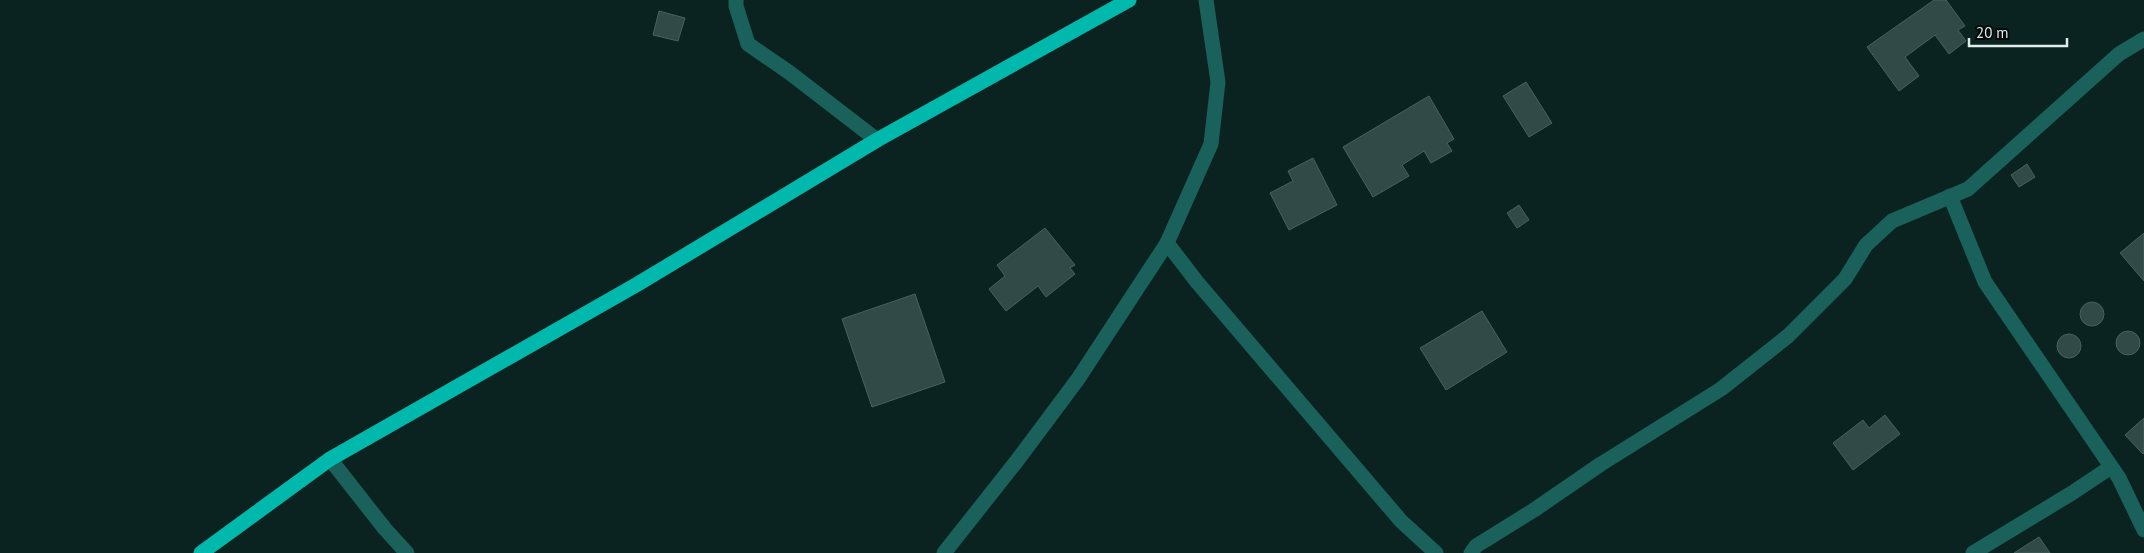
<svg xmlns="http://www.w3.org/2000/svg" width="2144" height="553" font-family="'PT Sans',sans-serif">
<rect width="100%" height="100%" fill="#0b2320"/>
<g fill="#314947" stroke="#48615e">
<path d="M1934,0H1946L1965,26L1958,30L1966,41L1949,54L1935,35L1905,57L1919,76L1899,91L1867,47Z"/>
<path d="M659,11L685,18L678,41L653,35Z"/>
<path d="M1526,82L1552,123L1529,137L1503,96Z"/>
<path d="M1429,96L1454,139L1447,143L1452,151L1431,163L1424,151L1402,165L1409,176L1373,197L1343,147Z"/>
<path d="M1313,158L1337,205L1289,230L1270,193L1293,181L1288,171Z"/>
<path d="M2027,164L2035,177L2019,187L2011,175Z"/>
<path d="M1519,205L1529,220L1517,228L1507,213Z"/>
<path d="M1045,228L1075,265L1070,268L1075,274L1046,297L1038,286L1006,311L989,289L1005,276L997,265Z"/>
<path d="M2144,233V281L2120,253Z"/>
<path d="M915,294L945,382L872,407L842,319Z"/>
<circle cx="2092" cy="314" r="12"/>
<path d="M1482,311L1507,352L1446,390L1420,348Z"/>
<circle cx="2128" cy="343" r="12"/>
<circle cx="2069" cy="346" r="12"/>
<path d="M1885,415L1900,434L1853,470L1833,443L1863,420L1869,428Z"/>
<path d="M2144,418V453L2143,454L2125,435Z"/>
<path d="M2039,537L2050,553H2014Z"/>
</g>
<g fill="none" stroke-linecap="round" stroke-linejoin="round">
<g stroke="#19615a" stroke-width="15">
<path d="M736,0V6L748,44L790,73L877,140"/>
<path d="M1950,196L1985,282L2119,478L2144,530"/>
<path d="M1167,243L1197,282L1401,521L1436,553"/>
<path d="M330,459L385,529L407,553"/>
<path d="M944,553L1016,462L1078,379L1167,243L1211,144L1218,82L1206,0"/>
<path d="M1471,553L1476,546L1534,510L1601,464L1721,389L1788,336L1845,279L1866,245L1892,221L1968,189L2119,54L2144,39"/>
<path d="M1973,553L2072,493L2111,467"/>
</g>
<path stroke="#01b8ac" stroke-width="15" d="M201,553L330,459L636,285L877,140L1129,0"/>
</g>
<path d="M1969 38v8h98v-8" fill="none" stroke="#e0edeb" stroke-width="2.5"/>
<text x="1976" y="38" font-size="15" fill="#e0edeb" stroke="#030a09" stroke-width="4" paint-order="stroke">20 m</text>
</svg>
